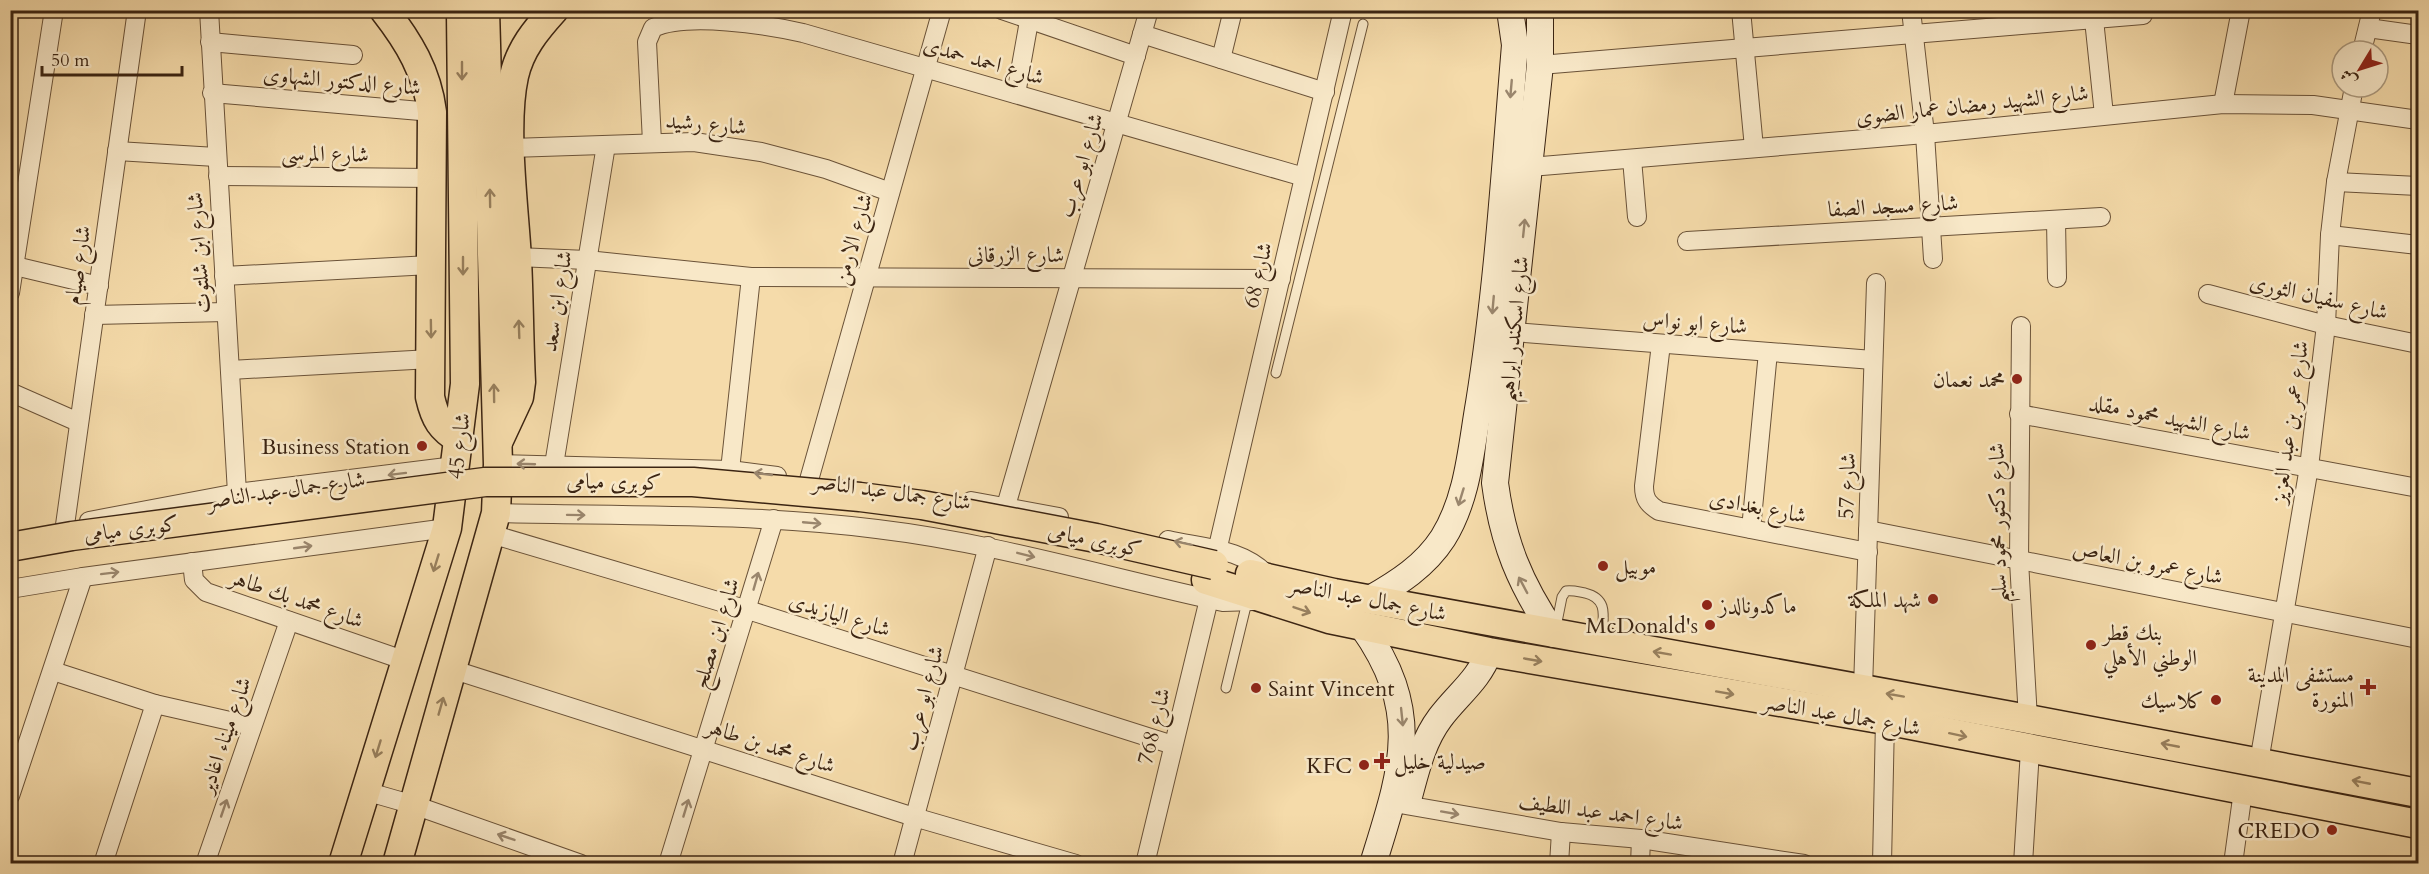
<svg xmlns="http://www.w3.org/2000/svg" width="2429" height="874" font-family="Cardo,Amiri,serif">
<rect width="100%" height="100%" fill="#f5dbaa"/>
<filter id="stains"><feTurbulence type="fractalNoise" baseFrequency=".00333" numOctaves="4"/><feColorMatrix values="0 0 0 0 .2 0 0 0 0 .09 0 0 0 0 .02 0 0 0 .5 -.17"/></filter>
<radialGradient id="worn" r=".72"><stop offset=".6" stop-color="#630" stop-opacity="0"/><stop offset="1" stop-color="#630" stop-opacity=".3"/></radialGradient>
<g fill="none" stroke-linecap="round" stroke-linejoin="round">
<g stroke="#6a5238" stroke-width="11">
<g id="lane">
<path d="M1276,373L1363,24"/>
<path d="M1556,627L1562,597L1566,591C1573,590 1579,592 1585,593C1609,599 1603,617 1602,637"/>
<path d="M1226,688L1247,602"/>
</g>
</g>
<g stroke="#6a5238" stroke-width="20">
<g id="street">
<path d="M209,10L237,493"/>
<path d="M1002,10L1136,56"/>
<path d="M1741,10L1754,148"/>
<path d="M1911,10L1925,134L1933,259"/>
<path d="M2093,10L2104,115"/>
<path d="M2368,28L2418,35"/>
<path d="M1142,34L1325,92"/>
<path d="M210,42L353,55"/>
<path d="M2362,51L2372,10"/>
<path d="M1221,59L1233,10"/>
<path d="M1540,65L2143,15"/>
<path d="M212,93L432,112"/>
<path d="M1016,94L1031,10"/>
<path d="M2223,104L2241,10"/>
<path d="M652,142L647,42L653,28C687,12 767,25 803,33L1304,177"/>
<path d="M511,148L694,142L761,152L826,169L890,192"/>
<path d="M117,151L216,157"/>
<path d="M1632,159L1637,217"/>
<path d="M1530,167L1925,134L2223,104L2313,105L2418,120"/>
<path d="M218,176L431,178"/>
<path d="M2336,182L2418,186"/>
<path d="M2056,220L2057,278"/>
<path d="M2330,235L2418,245"/>
<path d="M1687,241L2101,217"/>
<path d="M517,257L587,260L751,277L1281,279"/>
<path d="M15,266L99,286"/>
<path d="M224,276L430,265"/>
<path d="M10,293L54,10"/>
<path d="M2208,294L2326,325L2418,344"/>
<path d="M94,315L226,312"/>
<path d="M2021,326L2019,561L2028,719"/>
<path d="M1513,332L1873,360"/>
<path d="M1661,344L1644,486C1644,499 1648,504 1659,511L1868,552"/>
<path d="M230,370L431,359"/>
<path d="M10,392L78,422"/>
<path d="M2019,414L2418,488"/>
<path d="M498,464L730,470L777,476"/>
<path d="M554,465L606,145"/>
<path d="M730,470L751,277"/>
<path d="M809,480L942,10"/>
<path d="M971,501L1059,517"/>
<path d="M1006,506L1149,10"/>
<path d="M496,513C623,516 751,513 877,529C995,543 1107,577 1223,602L1254,601"/>
<path d="M89,521L237,493L455,466"/>
<path d="M65,525L137,10"/>
<path d="M1751,529L1768,352"/>
<path d="M1868,530L2418,639"/>
<path d="M491,534L748,610L1173,745"/>
<path d="M1168,540C1203,548 1244,548 1269,577"/>
<path d="M1217,551L1343,10"/>
<path d="M192,562L194,580L206,592L406,661"/>
<path d="M10,589L83,577L447,528"/>
<path d="M451,669L914,817L1076,864"/>
<path d="M53,671L155,704L252,726"/>
<path d="M1863,689L1876,283"/>
<path d="M2259,762L2309,467L2326,325L2330,235L2336,182L2354,87"/>
<path d="M365,791L414,805L581,864"/>
<path d="M10,796L83,577"/>
<path d="M1394,803L1561,832L1641,839L1804,864"/>
<path d="M103,864L155,704"/>
<path d="M205,864L289,621"/>
<path d="M668,864L774,519"/>
<path d="M902,864L988,546"/>
<path d="M1145,864L1209,599"/>
<path d="M1559,864L1561,832"/>
<path d="M1640,864L1641,839"/>
<path d="M1882,864L1885,720"/>
<path d="M2023,864L2030,750"/>
<path d="M2233,864L2243,791"/>
</g>
</g>
<g stroke="#3b2412" stroke-width="28">
<g id="secondary">
<path d="M1540,10V65L1495,483C1503,543 1520,584 1554,634"/>
<path d="M1370,599C1398,583 1425,566 1443,538C1468,498 1471,449 1479,403C1498,284 1505,165 1515,45L1510,10"/>
<path d="M1362,626C1424,713 1402,770 1373,864"/>
<path d="M1408,800C1416,771 1422,742 1440,718C1457,695 1479,680 1489,652"/>
</g>
</g>
<g stroke="#3b2412" stroke-width="31">
<g id="primary">
<path d="M384,10C409,42 427,72 432,112L430,397C435,419 441,429 460,440"/>
<path d="M499,440L519,397L521,382C519,341 519,300 517,259C514,206 503,126 514,76C520,49 536,30 554,10"/>
<path d="M1250,574L1334,593L2028,719L2418,793"/>
<path d="M1206,580L1329,619L1489,652L1885,720L2418,824"/>
<path d="M343,864L447,528L465,384L461,13"/>
<path d="M397,864L496,513L498,464L485,10"/>
</g>
</g>
<use href="#lane" stroke="#f8e8c8" stroke-width="9"/>
<use href="#street" stroke="#f8e8c8" stroke-width="18"/>
<use href="#secondary" stroke="#f8e8c8" stroke-width="26"/>
<use href="#primary" stroke="#f5dbaa" stroke-width="28"/>
<g stroke="#3b2412" stroke-width="31" stroke-linecap="butt">
<path id="primary-bridge" d="M10,547L72,536L485,482H693L860,497L922,505L1096,538L1214,565"/>
</g>
<use href="#primary-bridge" stroke="#f5dbaa" stroke-width="28"/>
</g>
<defs><path id="oneway-shaft" d="M-6 0H5M1.5-3L5.5 0L1.5 3" fill="none" stroke-width="1.6" stroke-linecap="round" stroke-linejoin="round" transform="scale(1.5)"/></defs>
<g stroke="#98805e">
<use href="#oneway-shaft" transform="translate(462 71) rotate(90)"/>
<use href="#oneway-shaft" transform="translate(490 198) rotate(-91)"/>
<use href="#oneway-shaft" transform="translate(463 266) rotate(90)"/>
<use href="#oneway-shaft" transform="translate(431 329) rotate(89)"/>
<use href="#oneway-shaft" transform="translate(519 329) rotate(-92)"/>
<use href="#oneway-shaft" transform="translate(494 393) rotate(-91)"/>
<use href="#oneway-shaft" transform="translate(436 563) rotate(107)"/>
<use href="#oneway-shaft" transform="translate(1302 610) rotate(19)"/>
<use href="#oneway-shaft" transform="translate(1662 653) rotate(-170)"/>
<use href="#oneway-shaft" transform="translate(1533 660) rotate(10)"/>
<use href="#oneway-shaft" transform="translate(1725 693) rotate(10)"/>
<use href="#oneway-shaft" transform="translate(1895 695) rotate(-170)"/>
<use href="#oneway-shaft" transform="translate(441 706) rotate(-74)"/>
<use href="#oneway-shaft" transform="translate(1958 735) rotate(12)"/>
<use href="#oneway-shaft" transform="translate(2170 745) rotate(-169)"/>
<use href="#oneway-shaft" transform="translate(378 749) rotate(107)"/>
<use href="#oneway-shaft" transform="translate(2361 782) rotate(-169)"/>
</g>
<g stroke="#9a866d">
<use href="#oneway-shaft" transform="translate(1511 89) rotate(95)"/>
<use href="#oneway-shaft" transform="translate(1524 228) rotate(-84)"/>
<use href="#oneway-shaft" transform="translate(1493 305) rotate(95)"/>
<use href="#oneway-shaft" transform="translate(526 464) rotate(-178)"/>
<use href="#oneway-shaft" transform="translate(397 474) rotate(173)"/>
<use href="#oneway-shaft" transform="translate(763 474) rotate(-173)"/>
<use href="#oneway-shaft" transform="translate(1461 497) rotate(107)"/>
<use href="#oneway-shaft" transform="translate(576 515) rotate(1)"/>
<use href="#oneway-shaft" transform="translate(812 523) rotate(5)"/>
<use href="#oneway-shaft" transform="translate(1183 543) rotate(-168)"/>
<use href="#oneway-shaft" transform="translate(303 547) rotate(-8)"/>
<use href="#oneway-shaft" transform="translate(1026 555) rotate(14)"/>
<use href="#oneway-shaft" transform="translate(110 573) rotate(-7)"/>
<use href="#oneway-shaft" transform="translate(756 581) rotate(-74)"/>
<use href="#oneway-shaft" transform="translate(1523 585) rotate(-118)"/>
<use href="#oneway-shaft" transform="translate(1402 717) rotate(84)"/>
<use href="#oneway-shaft" transform="translate(224 808) rotate(-71)"/>
<use href="#oneway-shaft" transform="translate(686 808) rotate(-73)"/>
<use href="#oneway-shaft" transform="translate(1450 813) rotate(10)"/>
<use href="#oneway-shaft" transform="translate(506 837) rotate(-161)"/>
</g>
<g fill="#8f2418" stroke="#f8e8c8" stroke-width="2">
<circle cx="2017" cy="379" r="6"/>
<circle cx="422" cy="446" r="6"/>
<circle cx="1603" cy="566" r="6"/>
<circle cx="1933" cy="599" r="6"/>
<circle cx="1707" cy="605" r="6"/>
<circle cx="1710" cy="625" r="6"/>
<circle cx="2091" cy="645" r="6"/>
<path d="M2365 678h6v6h6v6h-6v6h-6v-6h-6v-6h6z"/>
<circle cx="1256" cy="688" r="6"/>
<circle cx="2216" cy="700" r="6"/>
<path d="M1379 752h6v6h6v6h-6v6h-6v-6h-6v-6h6z"/>
<circle cx="1364" cy="765" r="6"/>
<circle cx="2332" cy="830" r="6"/>
</g>
<g text-anchor="middle" stroke-width="5" stroke-linejoin="round" paint-order="stroke">
<g font-size="22" fill="#3b2412" stroke="#f8e8c8">
<text transform="translate(984 60) rotate(16)" y="8">شارع احمد حمدى</text>
<text transform="translate(342 80) rotate(5)" y="8">شارع الدكتور الشهاوى</text>
<text transform="translate(1972 104) rotate(-6)" y="8">شارع الشهيد رمضان عمار الضوى</text>
<text transform="translate(706 123) rotate(5)" y="8">شارع رشيد</text>
<text transform="translate(325 153) rotate(1)" y="8">شارع المرسى</text>
<text transform="translate(1080 165) rotate(-73)" y="8">شارع ابو عرب</text>
<text transform="translate(1893 205) rotate(-3)" y="8">شارع مسجد الصفا</text>
<text transform="translate(852 239) rotate(-74)" y="8">شارع الارمن</text>
<text transform="translate(198 253) rotate(-94)" y="8">شارع ابن شلتوت</text>
<text x="1016" y="262">شارع الزرقانى</text>
<text transform="translate(77 265) rotate(-82)" y="8">شارع صيام</text>
<text transform="translate(1257 275) rotate(-77)" y="8">شارع 68</text>
<text transform="translate(2319 296) rotate(13)" y="8">شارع سفيان الثورى</text>
<text transform="translate(556 301) rotate(-81)" y="8">شارع ابن سعد</text>
<text transform="translate(1695 322) rotate(4)" y="8">شارع ابو نواس</text>
<text transform="translate(1513 329) rotate(-84)" y="8">شارع اسكندر ابراهيم</text>
<text transform="translate(2170 417) rotate(11)" y="8">شارع الشهيد محمود مقلد</text>
<text transform="translate(2289 422) rotate(-82)" y="8">شارع عمر بن عبد العزيز</text>
<text transform="translate(458 446) rotate(-83)" y="8">شارع 45</text>
<text transform="translate(614 481) rotate(1)" y="8">كوبرى ميامى</text>
<text transform="translate(1846 486) rotate(-88)" y="8">شارع 57</text>
<text transform="translate(286 489) rotate(-8)" y="8">شارع جمال عبد الناصر</text>
<text transform="translate(892 491) rotate(8)" y="8">شارع جمال عبد الناصر</text>
<text transform="translate(1758 506) rotate(11)" y="8">شارع بغدادى</text>
<text transform="translate(1997 523) rotate(-91)" y="8">شارع دكتور محمود سليم</text>
<text transform="translate(131 528) rotate(-7)" y="8">كوبرى ميامى</text>
<text transform="translate(1095 539) rotate(12)" y="8">كوبرى ميامى</text>
<text transform="translate(2148 562) rotate(11)" y="8">شارع عمرو بن العاص</text>
<text transform="translate(297 598) rotate(19)" y="8">شارع محمد بك طاهر</text>
<text transform="translate(1368 598) rotate(11)" y="8">شارع جمال عبد الناصر</text>
<text transform="translate(840 614) rotate(17)" y="8">شارع اليازيدى</text>
<text transform="translate(715 633) rotate(-73)" y="8">شارع ابن مصلح</text>
<text transform="translate(922 698) rotate(-75)" y="8">شارع ابو عرب</text>
<text transform="translate(1842 714) rotate(10)" y="8">شارع جمال عبد الناصر</text>
<text transform="translate(1153 726) rotate(-76)" y="8">شارع 768</text>
<text transform="translate(224 735) rotate(-71)" y="8">شارع ميناء اغادير</text>
<text transform="translate(771 745) rotate(18)" y="8">شارع محمد بن طاهر</text>
<text transform="translate(1601 811) rotate(8)" y="8">شارع احمد عبد اللطيف</text>
</g>
<g font-size="22" fill="#3b2412" stroke="#f8e8c8" text-anchor="end">
<text x="2005" y="387">محمد نعمان</text>
<text x="410" y="454">Business Station</text>
<text x="1615" y="574" text-anchor="start">موبيل</text>
<text x="1921" y="607">شهد الملكة</text>
<text x="1719" y="613" text-anchor="start">ماكدونالدز</text>
<text x="1698" y="633">McDonald's</text>
<text x="2103" y="640" text-anchor="start">بنك قطر<tspan x="2103" dy="25">الوطني الأهلي</tspan></text>
<text x="2354" y="682">مستشفى المدينة<tspan x="2354" dy="25">المنورة</tspan></text>
<text x="1268" y="696" text-anchor="start">Saint Vincent</text>
<text x="2204" y="708">كلاسيك</text>
<text x="1394" y="769" text-anchor="start">صيدلية خليل</text>
<text x="1352" y="773">KFC</text>
<text x="2320" y="838">CREDO</text>
</g>
</g>
<rect width="2429" height="874" fill="none" stroke="#f5dbaa" stroke-width="36"/>
<rect x="12" y="12" width="2405" height="850" fill="none" stroke="#3b2412" stroke-width="3"/>
<rect x="18" y="18" width="2393" height="838" fill="none" stroke="#3b2412" stroke-width="1.5"/>
<g transform="translate(2360 69) rotate(232)"><circle r="28" fill="#f8e8c8" stroke="#ac9a7f" stroke-width="1.5"/>
<path d="M0-4.5L10 22L0 15L-10 22Z" fill="#8f2418"/>
<text y="-9" font-size="16" font-weight="bold" text-anchor="middle" fill="#3b2412">ش</text>
</g>
<path d="M42 66v9h140v-9" fill="none" stroke="#3b2412" stroke-width="3"/>
<text x="51" y="66" font-size="18" fill="#3b2412" stroke="#f8e8c8" stroke-width="4.5" paint-order="stroke">50 m</text>
<rect width="100%" height="100%" filter="url(#stains)"/>
<rect width="100%" height="100%" fill="url(#worn)"/>
</svg>
